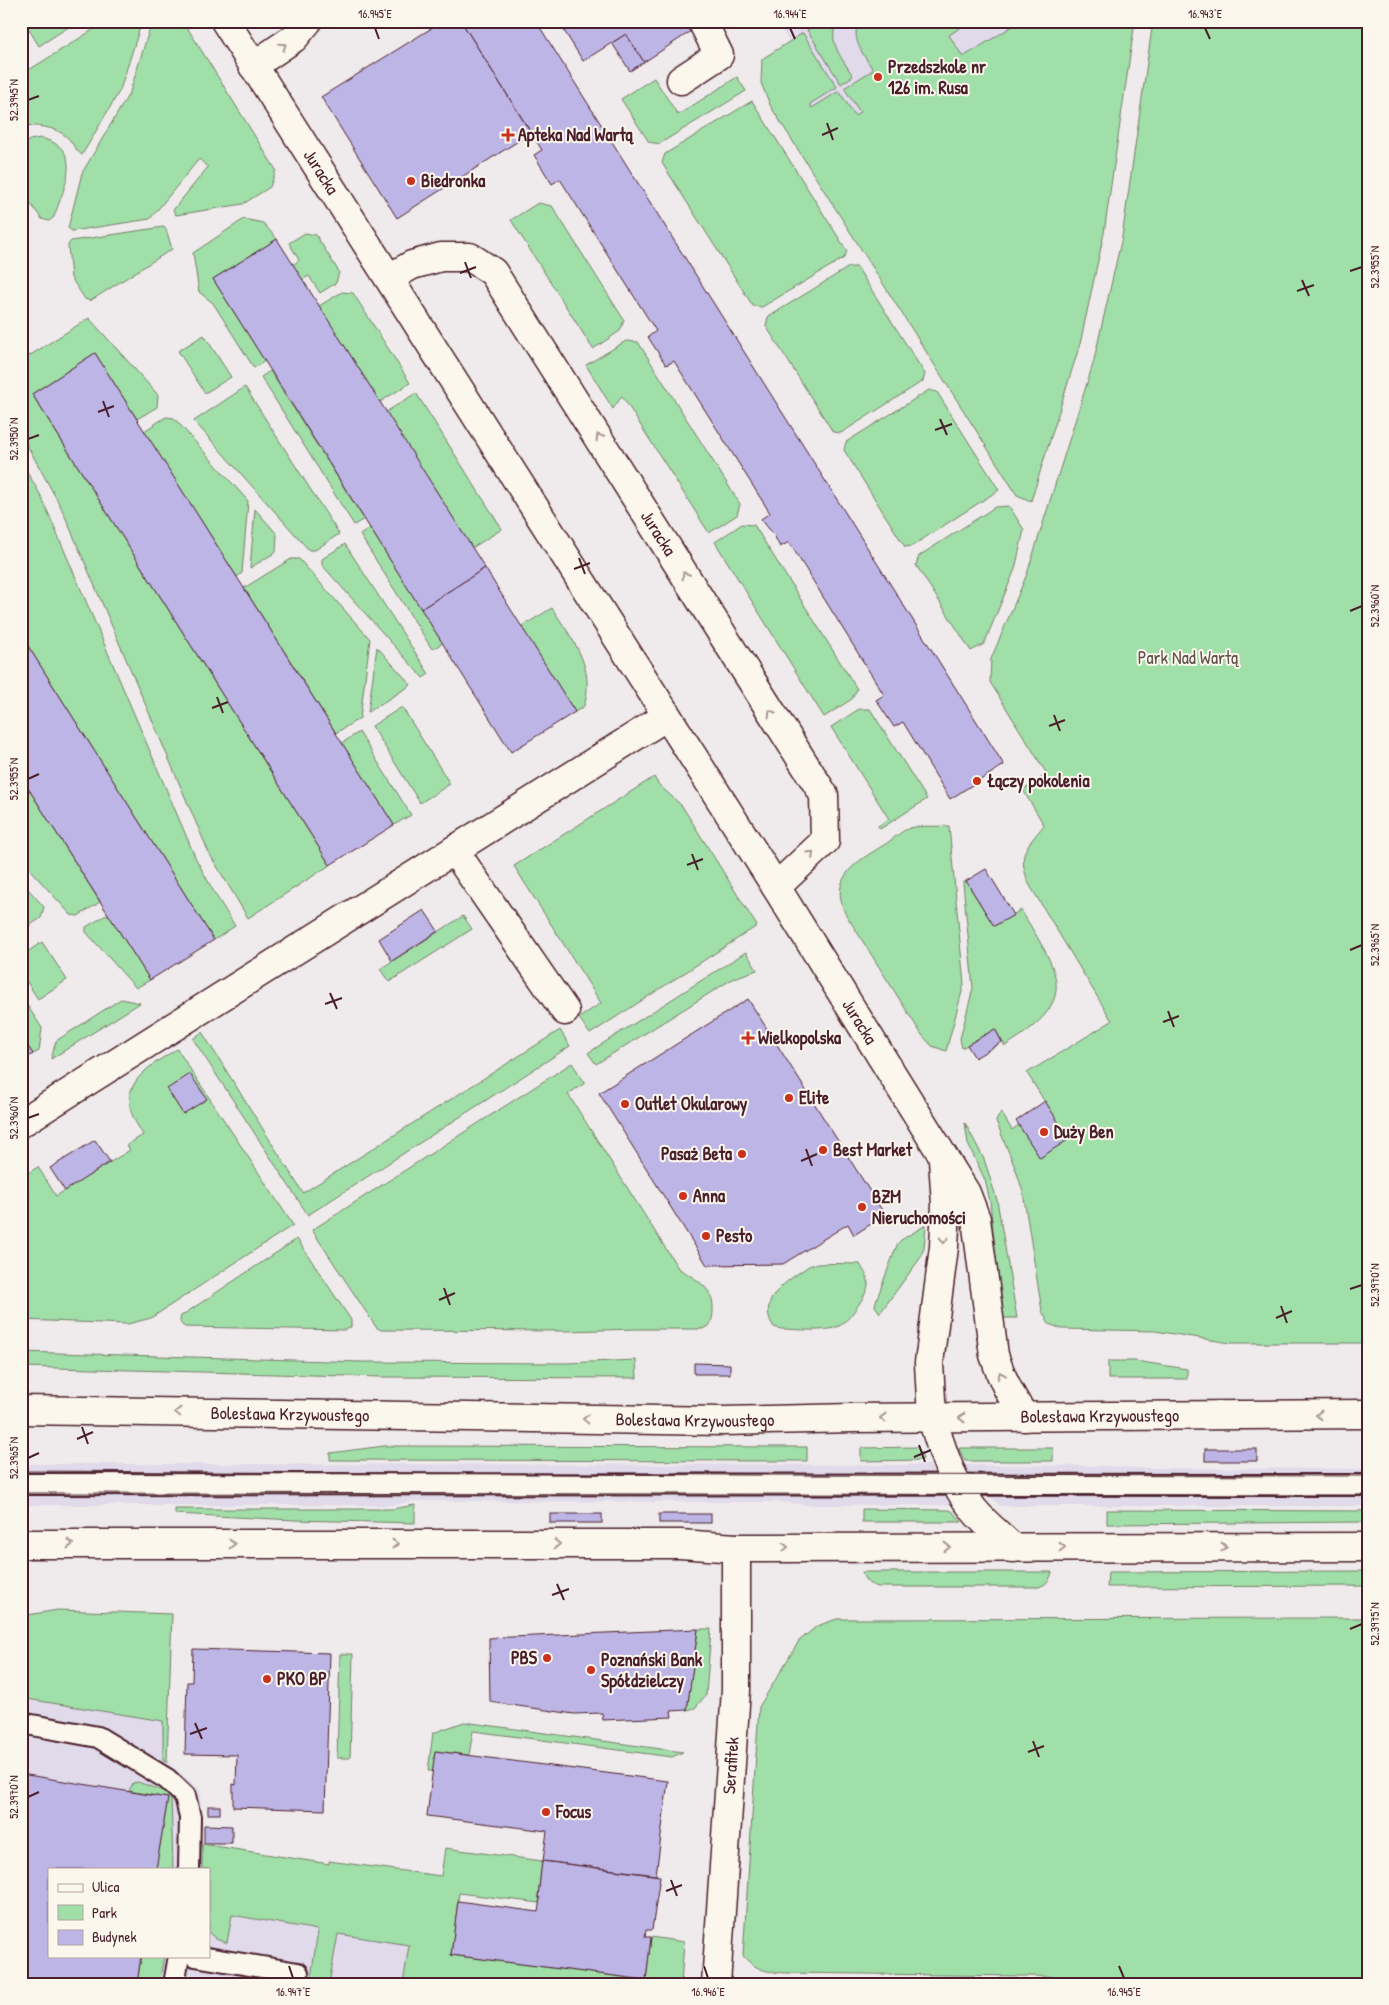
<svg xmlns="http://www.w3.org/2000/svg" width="1389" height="2005" font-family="'Patrick Hand',sans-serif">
<rect width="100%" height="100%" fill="#efeaeb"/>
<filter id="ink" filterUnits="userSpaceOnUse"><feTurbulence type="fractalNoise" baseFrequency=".02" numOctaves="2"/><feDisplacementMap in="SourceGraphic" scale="10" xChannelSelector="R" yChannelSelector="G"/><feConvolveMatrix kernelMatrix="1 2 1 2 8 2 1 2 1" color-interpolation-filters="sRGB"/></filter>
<g filter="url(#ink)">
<g fill="#e0daea" fill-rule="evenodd">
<path d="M776,21H1049L842,156L775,51L789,42Z"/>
<path d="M21,1464L930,1465L951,1505H806L781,1502L415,1501L392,1505H21Z"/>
<path d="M963,1465L1107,1466L1136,1468L1368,1469V1506H1000L975,1482Z"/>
<path d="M21,1697L169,1715L167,1762L200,1790L202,1844L445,1882L433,1974L481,1984H21ZM49,1869H209V1956H49Z"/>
</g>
<g fill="#a0dfa8" stroke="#757f6a">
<path d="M24,21H78L39,46Z"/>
<path d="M107,21H142L120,90L82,155C75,150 73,143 67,137C55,126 37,126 21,125V75Z"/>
<path d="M152,21H183L276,170L270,187L243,204L176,215L173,210L208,167L199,159L150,219L72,231L68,228L82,173L130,92Z"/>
<path d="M822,21H837C827,43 842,58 853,76L841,84L807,30Z"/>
<path d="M859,21H971L949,35L963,57L1016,24L1015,21H1135L1104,233L1080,344L1031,501L1017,495L771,107L761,83L762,59L803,33L837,87L810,104L812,108L839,91L855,116L860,112L844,88L873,70C864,54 850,40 859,21Z"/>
<path d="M1153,21H1368V1343H1230L1155,1331L1062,1329L1049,1324L1042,1311L1023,1192L1016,1170L996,1121L1001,1112L1012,1130L1019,1125L1040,1158L1068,1139L1027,1073L1112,1021L1029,884C1017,853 1025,849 1044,825L1023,790L1047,774L990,682L991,659L1027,574L1093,364L1122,237Z"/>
<path d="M737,77L746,91L659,144L649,142L621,99L654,78L678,115Z"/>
<path d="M752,101L847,251L844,258L762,307L753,306L662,163L665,154Z"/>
<path d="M40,138C86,148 64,187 54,217L49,221L42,219L21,191V145L30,140Z"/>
<path d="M538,203L552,206L624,320L620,331L593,349L511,220Z"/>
<path d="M244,219L263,223L277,239L213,279L265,361L254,368L213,303L199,292L193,253Z"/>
<path d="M163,227L166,229L172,249L90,301L85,299L71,278L68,245L71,241Z"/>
<path d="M305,233L316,235L339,272L336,283L320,293L309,276L302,280L293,265L299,260L289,243Z"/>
<path d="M849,267H857L925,374L923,381L841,433L833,432L766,326L768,317Z"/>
<path d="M342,292L353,293L410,383L380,402L319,306Z"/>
<path d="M89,318L158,395L157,407L137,419L95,353L32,394L330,865L248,918L209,853L61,507L21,434V361Z"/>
<path d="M204,335L231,377L205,393L178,351Z"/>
<path d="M626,341L638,342L740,504L737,515L709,533L622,396L613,409L586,365Z"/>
<path d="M270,371L364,519L354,525L261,377Z"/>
<path d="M245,387L339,534L315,550H309L194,421Z"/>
<path d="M929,390L937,392L999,490L912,546L905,547L844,450L846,442Z"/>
<path d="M416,393L502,529L472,548L386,412Z"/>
<path d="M166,417L174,418L248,501L242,573L237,577L144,431Z"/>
<path d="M21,461L41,496L196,859L215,894L235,926L214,940L21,635Z"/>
<path d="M1009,506L1024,530L1015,569L984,644L971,651L916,565L919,556L995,507Z"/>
<path d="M255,509L277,534L276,552L250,568Z"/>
<path d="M742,524L754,525L857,689L852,699L824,717L715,542Z"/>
<path d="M370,528L443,643L432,649L360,535Z"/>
<path d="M345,544L429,674L423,678L322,565V559Z"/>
<path d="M291,559H299L370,639L360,718L336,733L244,588Z"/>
<path d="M552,608C572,639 596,667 584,706L575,712L521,627Z"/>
<path d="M377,647L411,685L368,712Z"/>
<path d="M402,707L450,784L420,803L372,726Z"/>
<path d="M859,709H870L927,799L880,829L878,826L889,819L831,727Z"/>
<path d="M359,732L411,815L394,825L342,743Z"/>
<path d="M21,777L100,902L78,916L71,915L21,860Z"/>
<path d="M654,777L658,784L682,806L757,926L590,1034L579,1018L601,1003L514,866Z"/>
<path d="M949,826L964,984L946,1051L932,1046L922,1035L845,913C829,877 856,862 884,845C892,840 901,831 910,828C922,825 937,827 949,826Z"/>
<path d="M21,881L44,907L41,918L21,931Z"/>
<path d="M966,881L994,926L1021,910C1059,974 1082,999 1005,1046L995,1029L962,1048L960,1039L973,988L963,882Z"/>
<path d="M108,914L150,980L136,988L86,932V927Z"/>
<path d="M463,916L472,929L389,982L380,969Z"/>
<path d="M42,942L67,980L38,999L21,973V956Z"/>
<path d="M746,952L757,970L734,978L596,1064L588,1053Z"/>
<path d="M21,996L42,1028L39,1051L33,1054L21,1036Z"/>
<path d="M121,999L140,1003L51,1059L56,1041Z"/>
<path d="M560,1030L570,1046L308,1215L193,1039L202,1032L303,1193Z"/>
<path d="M177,1049L293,1225L151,1318L128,1324L21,1320V1200L30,1194L21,1177L38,1167L56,1196L130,1150L127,1145L143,1135C138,1126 131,1116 130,1106C125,1078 158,1061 177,1049Z"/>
<path d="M572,1063L585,1083L568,1094L678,1268C693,1278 713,1286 713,1307C713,1315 713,1319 709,1326L702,1329H637L566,1331L381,1330L376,1327L312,1230Z"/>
<path d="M965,1123L984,1159L997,1200L1017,1318H1002L990,1201L985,1180L968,1144Z"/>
<path d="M926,1225L924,1248L921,1257L880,1313L875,1306L876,1301L897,1245L901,1240Z"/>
<path d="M297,1239L351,1320V1327L345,1330L185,1327C180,1324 179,1322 181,1316Z"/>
<path d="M860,1264C863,1270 869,1277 868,1285C867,1295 848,1322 839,1326C826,1333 796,1329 781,1329L774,1327C758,1304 779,1287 797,1274C801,1272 805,1268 809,1266C817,1262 849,1264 860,1264Z"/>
<path d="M21,1352L362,1362L567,1363L636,1360L637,1378L383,1377L21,1367Z"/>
<path d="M1108,1361H1135L1187,1369V1379H1108Z"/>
<path d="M384,1446L807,1447V1461L330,1460V1453Z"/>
<path d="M918,1447L923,1459L922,1460L861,1461V1448Z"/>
<path d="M960,1448H1053V1461H965L959,1449Z"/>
<path d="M415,1505V1523L295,1520L175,1514V1509H392Z"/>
<path d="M862,1509L949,1510L952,1511L962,1522H862Z"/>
<path d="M1107,1510L1368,1511V1522L1107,1524Z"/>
<path d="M1368,1571V1586L1107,1587L1108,1572Z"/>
<path d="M862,1572H1052C1050,1580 1047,1584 1039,1587H879C869,1585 865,1582 862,1572Z"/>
<path d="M58,1610L172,1614L167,1762L163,1761V1721L21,1698V1616Z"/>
<path d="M1368,1618V1984H1099V1977L788,1973C768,1972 758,1972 743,1956L759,1707L799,1641L817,1626L837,1619Z"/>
<path d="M698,1629H711L706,1695L695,1708L687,1710Z"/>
<path d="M340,1654H353L350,1758H337Z"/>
<path d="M464,1722L683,1752L672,1757L473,1731L469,1755L436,1751L433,1771H428L433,1733Z"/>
<path d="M138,1782L168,1793L171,1796L173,1869H156L168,1798L129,1791L133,1783Z"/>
<path d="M202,1844L329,1864V1861L441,1876L445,1848L542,1861L538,1897L540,1898L539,1903L459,1893L451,1955L646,1980L651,1937L684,1942L681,1984H403L409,1945L338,1934L329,1984H310L318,1930L232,1915L227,1943L216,1939L209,1933V1869H202Z"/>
<path d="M141,1956H164L159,1984H137Z"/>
</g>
<g fill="#beb5e7" stroke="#4a1f2b">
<path d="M443,21H461L531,133L397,218L321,97Z"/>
<path d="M461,21H536L1004,765L950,799L903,722L894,727L876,700L884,695L789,542L780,547L774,535L761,519L770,513L674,361L666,365L648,337L656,331L560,179L552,184L534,155L542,150Z"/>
<path d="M558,21H683L690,32L644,62L626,34L583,61Z"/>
<path d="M776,21H794L781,29Z"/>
<path d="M626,34L644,62L630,71L612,43Z"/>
<path d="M277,239L485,568L421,609L213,279Z"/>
<path d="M95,353L394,825L330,865L32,394Z"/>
<path d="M485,568L575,712L511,752L421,609Z"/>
<path d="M21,635L214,940L150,980L21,777Z"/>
<path d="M986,869L1014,915L994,926L966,881Z"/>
<path d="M424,910L438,931L392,961L379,939Z"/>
<path d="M748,999L885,1215L854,1235L848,1224L783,1264L707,1265L599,1093Z"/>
<path d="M995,1029L1002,1042L975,1058L967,1045Z"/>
<path d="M21,1036L33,1054L21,1061Z"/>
<path d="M190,1074L207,1099L183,1114L167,1089Z"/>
<path d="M1045,1101L1069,1139L1040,1158L1016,1121Z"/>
<path d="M95,1140L110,1162L65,1191L50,1168Z"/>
<path d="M694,1363L730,1364V1374H694Z"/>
<rect x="1205" y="1449" width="52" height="12"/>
<rect x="550" y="1514" width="52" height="9"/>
<rect x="659" y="1514" width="52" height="9"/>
<path d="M698,1629L687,1710L671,1711L672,1717L603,1720L602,1713L574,1714L490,1702L489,1638Z"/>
<path d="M193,1649L330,1653L325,1810L233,1807V1784L236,1785L237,1755L185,1754L187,1682H192Z"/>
<path d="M435,1751L668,1781L656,1875L543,1861L547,1831L427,1816Z"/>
<path d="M21,1774L168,1798L156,1869H49V1956H141L137,1984H21Z"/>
<rect x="208" y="1806" width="12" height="8"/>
<path d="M204,1825L232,1826V1843H204Z"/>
<path d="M542,1861L660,1876L652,1930H646L645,1937H651L646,1980L451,1955L458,1901L538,1912L540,1898L538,1897Z"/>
</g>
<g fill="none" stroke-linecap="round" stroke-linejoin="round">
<g stroke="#4a1f2b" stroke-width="24">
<g id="lane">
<path d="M21,1484L1368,1485"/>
<path d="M21,1723L98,1737L167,1779L185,1796L190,1817L189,1869"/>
<path d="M195,1956L298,1973"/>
<path d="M174,1984L179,1956"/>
</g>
</g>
<g stroke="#4a1f2b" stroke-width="31">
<g id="street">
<path id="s1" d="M225,21L776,887L966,1193L976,1219L994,1355C1001,1377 1011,1398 1025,1417"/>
<path d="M253,66L294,38L308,21"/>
<path d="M681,80L719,55L702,21"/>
<path id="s2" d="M389,278L412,265L441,257H470L493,272L824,795L825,841L776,887"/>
<path d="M454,850L565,1011"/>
<path d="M21,1123L667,716"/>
<path d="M932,1418L929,1363L944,1247L946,1204L943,1160"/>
<path id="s3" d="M716,1984L736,1690V1548"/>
</g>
</g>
<g stroke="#4a1f2b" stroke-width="31">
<g id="secondary">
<path id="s4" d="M21,1410L722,1421L853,1418L1368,1414"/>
<path d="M932,1418C942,1450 952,1484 974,1510C985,1524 1000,1535 1013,1548"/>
<path d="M21,1544H680L736,1548L1368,1547"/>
</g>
</g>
<use href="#lane" stroke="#fbf7ec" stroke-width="20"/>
<use href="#street" stroke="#fbf7ec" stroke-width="28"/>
<use href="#secondary" stroke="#fbf7ec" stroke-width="28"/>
<g stroke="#4a1f2b" stroke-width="1">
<path d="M21,1471L745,1475L1368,1476"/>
<path d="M21,1493L1368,1495"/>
</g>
</g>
<defs><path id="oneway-chevron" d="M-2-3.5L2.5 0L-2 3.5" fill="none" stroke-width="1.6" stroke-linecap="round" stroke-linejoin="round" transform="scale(1.25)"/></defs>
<g stroke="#ab9695">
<use href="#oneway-chevron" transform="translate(283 46) rotate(-34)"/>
<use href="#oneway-chevron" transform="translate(599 437) rotate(-122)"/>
<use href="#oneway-chevron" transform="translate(685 575) rotate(-122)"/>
<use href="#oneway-chevron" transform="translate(771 713) rotate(-122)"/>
<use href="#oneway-chevron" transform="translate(811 854) rotate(-43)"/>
<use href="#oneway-chevron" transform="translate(944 1240) rotate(92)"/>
<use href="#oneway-chevron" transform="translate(1001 1375) rotate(-113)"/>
<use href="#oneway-chevron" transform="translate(178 1412) rotate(-179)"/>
<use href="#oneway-chevron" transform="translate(1319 1415) rotate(180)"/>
<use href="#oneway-chevron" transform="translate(883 1418) rotate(-179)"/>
<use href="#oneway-chevron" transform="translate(962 1418) rotate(179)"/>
<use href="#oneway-chevron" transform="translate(586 1419) rotate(-179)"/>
<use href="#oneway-chevron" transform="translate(70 1544)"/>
<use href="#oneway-chevron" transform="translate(232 1544)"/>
<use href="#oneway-chevron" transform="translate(395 1544)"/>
<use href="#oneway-chevron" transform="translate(557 1544)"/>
<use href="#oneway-chevron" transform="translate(785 1547) rotate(-1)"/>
<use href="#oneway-chevron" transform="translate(947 1547)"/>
<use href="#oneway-chevron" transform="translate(1062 1547) rotate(-1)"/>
<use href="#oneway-chevron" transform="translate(1224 1547)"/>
</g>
</g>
<path fill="none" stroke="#4a1f2b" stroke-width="2" d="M375,28L379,39M790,28L795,39M1205,28L1210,39M28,100L39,96M827,123L833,140M822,135L838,128M465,262L471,278M1350,271L1362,267M460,273L476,267M1302,280L1309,296M1297,291L1314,285M103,401L109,417M98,412L114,406M940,419L947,435M935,430L952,424M28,439L39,435M579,558L585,574M574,569L590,563M1350,611L1362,606M217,697L223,713M212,708L228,702M1054,715L1060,731M1049,726L1065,720M28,779L39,774M692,854L698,870M687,865L703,859M1350,950L1362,945M330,993L337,1009M325,1004L342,998M1168,1011L1174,1027M1163,1022L1179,1016M28,1118L39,1114M806,1149L812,1166M801,1161L817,1154M444,1288L450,1305M1350,1289L1362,1285M439,1300L455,1293M1281,1306L1287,1323M1276,1318L1292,1311M82,1427L88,1444M77,1439L93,1432M919,1445L925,1462M914,1457L931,1450M28,1458L39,1453M557,1584L564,1600M552,1595L569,1589M1350,1629L1362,1624M195,1723L202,1739M190,1734L207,1728M1033,1741L1039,1757M1028,1752L1044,1746M28,1797L39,1792M671,1880L677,1896M666,1891L682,1885M289,1966L293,1978M704,1966L708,1978M1119,1966L1124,1978"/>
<g fill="#c8321e" stroke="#fbf7ec" stroke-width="2">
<circle cx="878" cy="77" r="5"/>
<path d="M505.5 127.5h5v5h5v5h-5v5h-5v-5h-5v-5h5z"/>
<circle cx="411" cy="181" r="5"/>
<circle cx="977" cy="781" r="5"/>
<path d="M745.5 1030.5h5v5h5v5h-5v5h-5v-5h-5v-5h5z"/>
<circle cx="789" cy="1098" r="5"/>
<circle cx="625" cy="1104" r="5"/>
<circle cx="1044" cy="1132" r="5"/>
<circle cx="823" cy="1150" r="5"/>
<circle cx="742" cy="1154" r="5"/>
<circle cx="683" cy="1196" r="5"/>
<circle cx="862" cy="1207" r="5"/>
<circle cx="706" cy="1236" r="5"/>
<circle cx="547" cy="1658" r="5"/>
<circle cx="591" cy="1670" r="5"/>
<circle cx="267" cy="1679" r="5"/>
<circle cx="546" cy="1812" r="5"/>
</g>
<g text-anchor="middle" stroke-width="4" stroke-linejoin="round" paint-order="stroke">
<g font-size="18" font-weight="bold" fill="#4a1f2b" stroke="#fbf7ec" text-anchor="start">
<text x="888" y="73">Przedszkole nr<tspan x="888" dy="21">126 im. Rusa</tspan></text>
<text x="518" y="141">Apteka Nad Wartą</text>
<text x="421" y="187">Biedronka</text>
<text x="987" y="787">Łączy pokolenia</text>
<text x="758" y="1044">Wielkopolska</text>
<text x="799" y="1104">Elite</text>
<text x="635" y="1110">Outlet Okularowy</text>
<text x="1054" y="1138">Duży Ben</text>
<text x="833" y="1156">Best Market</text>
<text x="732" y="1160" text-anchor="end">Pasaż Beta</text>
<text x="693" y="1202">Anna</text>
<text x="872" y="1203">BZM<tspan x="872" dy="21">Nieruchomości</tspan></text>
<text x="716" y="1242">Pesto</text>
<text x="537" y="1664" text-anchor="end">PBS</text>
<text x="601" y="1666">Poznański Bank<tspan x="601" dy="21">Spółdzielczy</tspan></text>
<text x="277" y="1685">PKO BP</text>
<text x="556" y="1818">Focus</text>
</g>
<g font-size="18" fill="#4a1f2b" stroke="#fbf7ec">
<text dy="6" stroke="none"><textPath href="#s1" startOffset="179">Juracka</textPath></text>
<text dy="6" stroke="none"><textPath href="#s2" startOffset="422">Juracka</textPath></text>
<text dy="6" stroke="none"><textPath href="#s1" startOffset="1185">Juracka</textPath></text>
<text dy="6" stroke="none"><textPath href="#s4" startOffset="269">Bolesława Krzywoustego</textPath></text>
<text dy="6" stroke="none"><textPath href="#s4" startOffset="1079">Bolesława Krzywoustego</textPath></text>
<text dy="6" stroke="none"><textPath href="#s4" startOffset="674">Bolesława Krzywoustego</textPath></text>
<text dy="6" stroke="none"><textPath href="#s3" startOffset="219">Serafitek</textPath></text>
</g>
<g font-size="18" fill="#604f4a" stroke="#fbf7ec">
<text x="1188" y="664">Park Nad Wartą</text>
</g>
</g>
<rect width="1389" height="2005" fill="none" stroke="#fbf7ec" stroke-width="55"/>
<rect x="48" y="1868" width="162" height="90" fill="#fbf7ec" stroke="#b4a19f"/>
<rect x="58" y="1884" width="25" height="8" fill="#fbf7ec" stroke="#b4a19f"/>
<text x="92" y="1892" font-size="15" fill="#4a1f2b">Ulica</text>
<rect x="58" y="1905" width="25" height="15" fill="#a0dfa8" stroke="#b4a19f"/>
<text x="92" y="1918" font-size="15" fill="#4a1f2b">Park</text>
<rect x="58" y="1930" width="25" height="15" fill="#beb5e7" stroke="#b4a19f"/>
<text x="92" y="1942" font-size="15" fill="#4a1f2b">Budynek</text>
<rect x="28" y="28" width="1334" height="1950" fill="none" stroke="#4a1f2b" stroke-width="2"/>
<g font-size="12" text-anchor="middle" fill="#4a1f2b">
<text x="375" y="18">16.945°E</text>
<text x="790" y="18">16.944°E</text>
<text x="1205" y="18">16.943°E</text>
<text transform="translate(14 100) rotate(-90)" y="4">52.3945°N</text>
<text transform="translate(1375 267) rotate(-90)" y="4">52.3955°N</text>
<text transform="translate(14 439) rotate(-90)" y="4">52.3950°N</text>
<text transform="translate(1375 606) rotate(-90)" y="4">52.3960°N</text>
<text transform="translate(14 779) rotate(-90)" y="4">52.3955°N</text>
<text transform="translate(1375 945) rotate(-90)" y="4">52.3965°N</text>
<text transform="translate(14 1118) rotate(-90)" y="4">52.3960°N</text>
<text transform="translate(1375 1285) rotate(-90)" y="4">52.3970°N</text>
<text transform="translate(14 1458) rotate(-90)" y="4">52.3965°N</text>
<text transform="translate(1375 1624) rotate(-90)" y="4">52.3975°N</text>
<text transform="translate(14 1797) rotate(-90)" y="4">52.3970°N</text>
<text x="293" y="1996">16.947°E</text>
<text x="708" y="1996">16.946°E</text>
<text x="1124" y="1996">16.945°E</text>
</g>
</svg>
